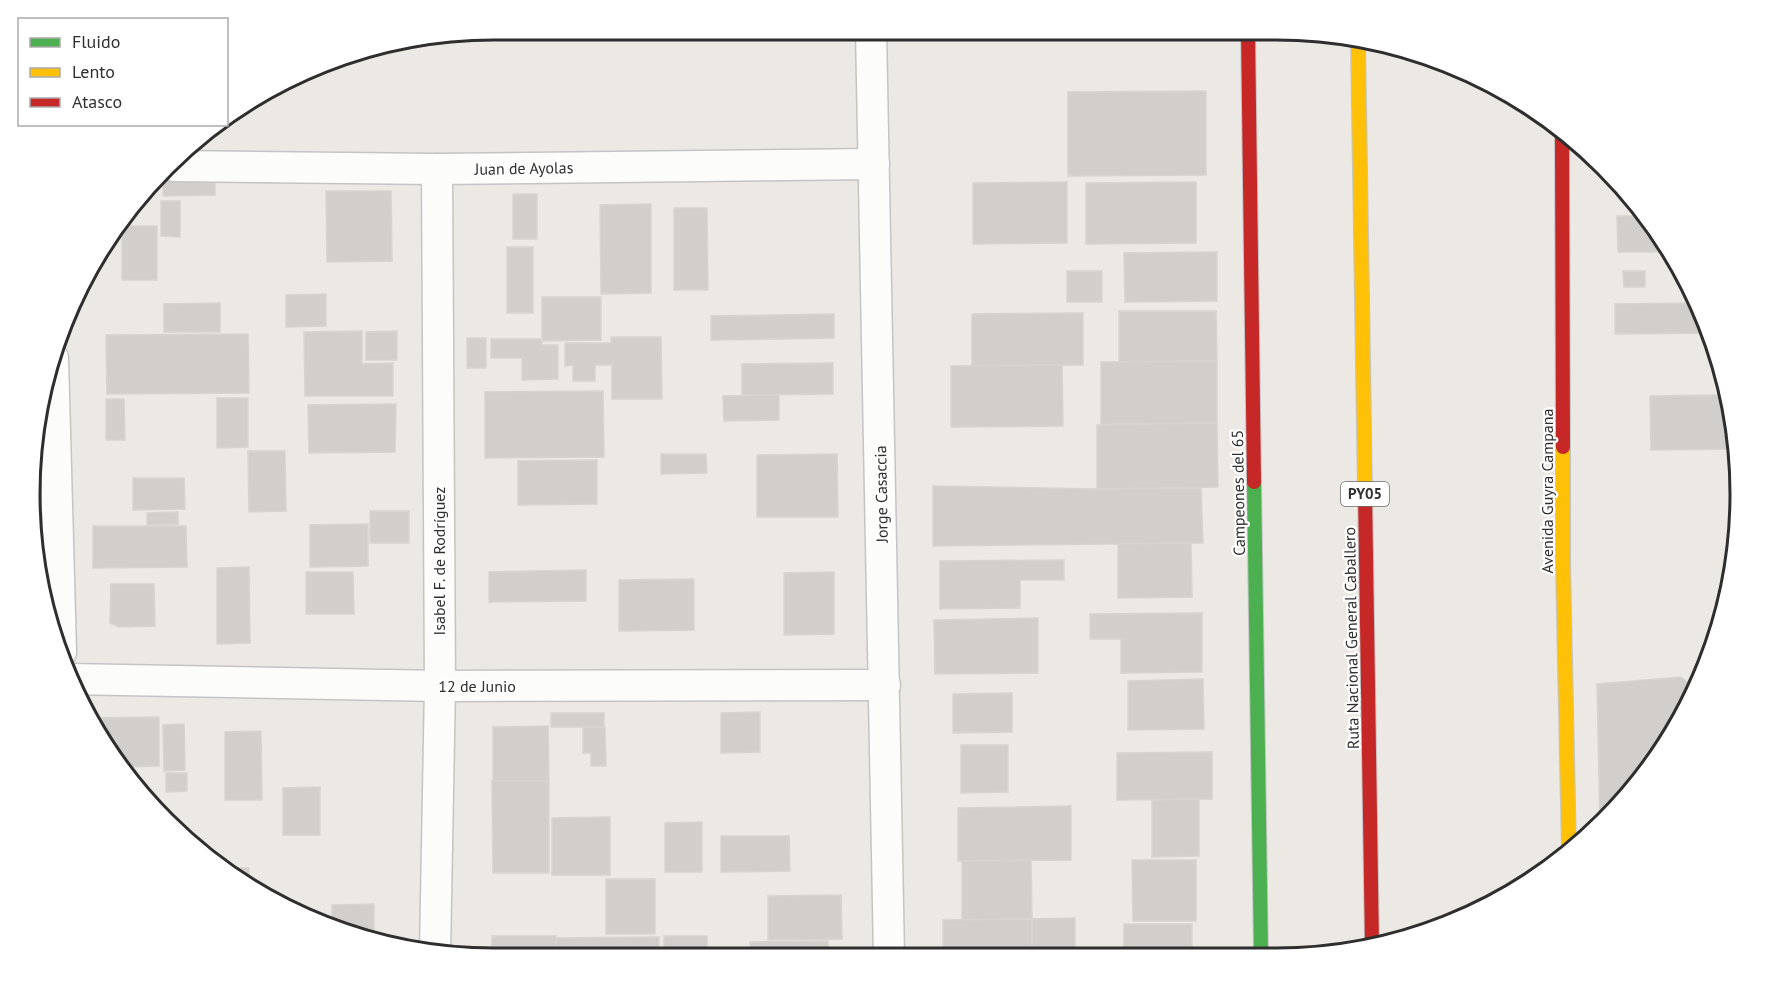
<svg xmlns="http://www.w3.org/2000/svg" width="1770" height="989" font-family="'PT Sans',sans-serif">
<rect width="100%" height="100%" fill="#ece8e4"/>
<g fill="#d1cecb" stroke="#d7d4d0" stroke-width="1.5">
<path d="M1206,91V175L1068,176V92Z"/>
<path d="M215,175V195L163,196V178L165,176Z"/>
<path d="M1067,182V243L973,244V183Z"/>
<path d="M1196,182V243L1086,244V183Z"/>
<path d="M326,191H391L392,261L327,262Z"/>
<rect x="513" y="194" width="24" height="45"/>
<path d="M161,201H180V237L161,236Z"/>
<path d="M651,204V293L601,294L600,205Z"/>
<path d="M674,208H707L708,290H674Z"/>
<path d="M1617,216H1647L1669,252H1618Z"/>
<rect x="122" y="226" width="35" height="54"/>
<rect x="507" y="247" width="26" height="66"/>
<path d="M1217,252V301L1125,302L1124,253Z"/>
<rect x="1067" y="271" width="35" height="31"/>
<path d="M1623,271H1645V287H1624Z"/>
<path d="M326,294V326L286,327V295Z"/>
<path d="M542,297H601V340L542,341Z"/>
<path d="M220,303V332H164V304Z"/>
<path d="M1697,303L1709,333L1615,334V304Z"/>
<path d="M1119,311H1216L1217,361L1119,362Z"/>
<path d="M1083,313V365L972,366V314Z"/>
<path d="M834,314V338L711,340V316Z"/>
<path d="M362,331V364L393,363V396H305L304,332Z"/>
<path d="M397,331V360H366V332Z"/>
<path d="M248,334L249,393L107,394L106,335Z"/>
<path d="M611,337H661L662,399H612V365H595V381H573V365L565,366V343H611Z"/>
<rect x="467" y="338" width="19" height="30"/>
<path d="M491,339H542V345H558V379L522,380V358H491Z"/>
<path d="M1217,361V423L1101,424V362Z"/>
<path d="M833,363V394L742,395V364Z"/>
<path d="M1062,365L1063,426L951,427V366Z"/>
<path d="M603,391L604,457L485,458V392Z"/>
<path d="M779,395V420L724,421L723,396Z"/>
<path d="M1728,395L1736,449L1651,450L1650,396Z"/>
<path d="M217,398H248V447L217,448Z"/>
<path d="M106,399H124L125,440H106Z"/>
<path d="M396,404L395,452L309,453L308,405Z"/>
<path d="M1217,423L1218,487L1097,489V425Z"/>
<path d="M248,451H285L286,511L249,512Z"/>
<path d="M661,454H706L707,473L661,474Z"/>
<path d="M837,454L838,517H757V455Z"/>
<path d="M597,460V504L518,505V461Z"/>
<path d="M133,478H184L185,509L133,510Z"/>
<path d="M933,486L1097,489L1201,488L1203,543L933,546Z"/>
<rect x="370" y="511" width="39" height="32"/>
<path d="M178,512V524L147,525V513Z"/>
<path d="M368,524V566L310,567V525Z"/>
<path d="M93,526H186L187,567L93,568Z"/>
<path d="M1191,543L1192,597L1118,598V544Z"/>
<path d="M1064,560V580H1020V608L940,609V561Z"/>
<path d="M249,567L250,643L217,644V568Z"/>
<path d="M586,570V601L489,602V572Z"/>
<path d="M306,572H353L354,614H306Z"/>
<path d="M834,572V634L784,635V573Z"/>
<path d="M694,579V630L619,631V580Z"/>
<path d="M111,584H154L155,626L119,627L110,623Z"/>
<path d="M1202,613V672L1121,673V639H1090V614Z"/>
<path d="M1038,618V673L935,674L934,620Z"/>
<path d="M1681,677L1695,689L1678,727L1604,823L1600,826L1597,684Z"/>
<path d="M1203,679L1204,729L1128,730V681Z"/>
<path d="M1012,693V732L953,733V694Z"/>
<path d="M760,712V752L721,753V713Z"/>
<rect x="551" y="713" width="53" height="14"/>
<path d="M159,717V766L124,767L96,721V718Z"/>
<path d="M184,724L185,770L164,771L163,725Z"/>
<path d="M548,726L549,781H493V727Z"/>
<path d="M583,727H605L606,766H591V753H583Z"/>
<path d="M261,731L262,800H225V732Z"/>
<path d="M961,745H1008V792L961,793Z"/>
<path d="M1212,752V799L1117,800V753Z"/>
<path d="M166,773H187V791L166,792Z"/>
<path d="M492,781H549V873H493Z"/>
<path d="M320,787V835H283V788Z"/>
<path d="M1199,799V856L1152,857V800Z"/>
<path d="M1071,806V860L958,861V808Z"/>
<path d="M610,817V875H552V818Z"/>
<path d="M702,822V872H665V823Z"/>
<path d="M721,836H789L790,871L721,872Z"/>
<path d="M1031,860L1032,919L962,920V861Z"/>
<path d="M1132,860H1196V921H1133Z"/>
<path d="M227,868H249V886Z"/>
<rect x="606" y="879" width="49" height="55"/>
<path d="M841,895L842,939L768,940V896Z"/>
<path d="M374,904V934H351L332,926V905Z"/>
<path d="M1075,918V949L1124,948V956H1032V919Z"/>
<path d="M1032,919V956H943V920Z"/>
<rect x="1124" y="924" width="68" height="32"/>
<rect x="492" y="936" width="64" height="22"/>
<rect x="664" y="936" width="43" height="21"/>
<path d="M659,937V957L556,958V938Z"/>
<path d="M828,941V957H751L750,942Z"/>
</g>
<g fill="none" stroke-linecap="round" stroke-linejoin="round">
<g stroke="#c5c4c5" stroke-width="33">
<g id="street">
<path d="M871,30L889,957"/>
<path d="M174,166L437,169L874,164"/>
<path d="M53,358L61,652"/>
<path d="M70,679L440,686L885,685"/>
<path d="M435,953L440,686L437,169"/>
</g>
</g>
<g stroke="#c5c4c5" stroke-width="16">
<path id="fast" d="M1254,482L1261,955"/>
</g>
<g stroke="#c5c4c5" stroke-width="16">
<g id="slow">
<path d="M1358,41L1365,492"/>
<path d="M1563,447V564L1569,852"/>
</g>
</g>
<g stroke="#c5c4c5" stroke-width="16">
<g id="jam">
<path d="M1248,31L1254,482"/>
<path d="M1562,131L1563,447"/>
<path d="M1365,492L1372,947"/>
</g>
</g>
<use href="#street" stroke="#fcfcfb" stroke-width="30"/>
<use href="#fast" stroke="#4caf50" stroke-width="14"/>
<use href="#slow" stroke="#ffc107" stroke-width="14"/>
<use href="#jam" stroke="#c62828" stroke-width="14"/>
</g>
<g text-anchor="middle" stroke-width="4.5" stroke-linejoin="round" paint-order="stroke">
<rect fill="#fff" stroke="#6d6d6d" stroke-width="1.5" x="1341" y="482" width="48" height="24" rx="4.5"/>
<g font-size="15" font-weight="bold" fill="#2e2e2e">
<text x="1365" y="499">PY05</text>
</g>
<g font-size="16" fill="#2e2e2e" stroke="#fff">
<text transform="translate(524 168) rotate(-1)" y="6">Juan de Ayolas</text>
<text transform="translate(1547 491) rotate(-90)" y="6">Avenida Guyra Campana</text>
<text transform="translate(1238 493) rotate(-91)" y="6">Campeones del 65</text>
<text transform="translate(881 494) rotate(-91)" y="6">Jorge Casaccia</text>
<text transform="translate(439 561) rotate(-90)" y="6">Isabel F. de Rodríguez</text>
<text transform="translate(1351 638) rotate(-91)" y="6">Ruta Nacional General Caballero</text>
<text x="477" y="692">12 de Junio</text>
</g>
</g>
<path d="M0 0H1770V989H0ZM494 40H1276A454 454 0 0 1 1730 494V494A454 454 0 0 1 1276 948H494A454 454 0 0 1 40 494V494A454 454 0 0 1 494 40Z" fill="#fff" fill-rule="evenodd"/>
<path fill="none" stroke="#2e2e2e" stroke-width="3" d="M494 40H1276A454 454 0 0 1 1730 494V494A454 454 0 0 1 1276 948H494A454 454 0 0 1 40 494V494A454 454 0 0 1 494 40Z"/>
<rect x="18" y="18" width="210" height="108" fill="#ffffff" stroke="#ababab" stroke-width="1.5"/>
<rect x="30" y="38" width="30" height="9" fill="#4caf50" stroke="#ababab" stroke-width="1.5"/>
<text x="72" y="48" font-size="18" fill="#2e2e2e">Fluido</text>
<rect x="30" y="68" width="30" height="9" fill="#ffc107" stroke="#ababab" stroke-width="1.5"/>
<text x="72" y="78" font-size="18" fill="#2e2e2e">Lento</text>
<rect x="30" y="98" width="30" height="9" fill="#c62828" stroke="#ababab" stroke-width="1.5"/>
<text x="72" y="108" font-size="18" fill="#2e2e2e">Atasco</text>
</svg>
